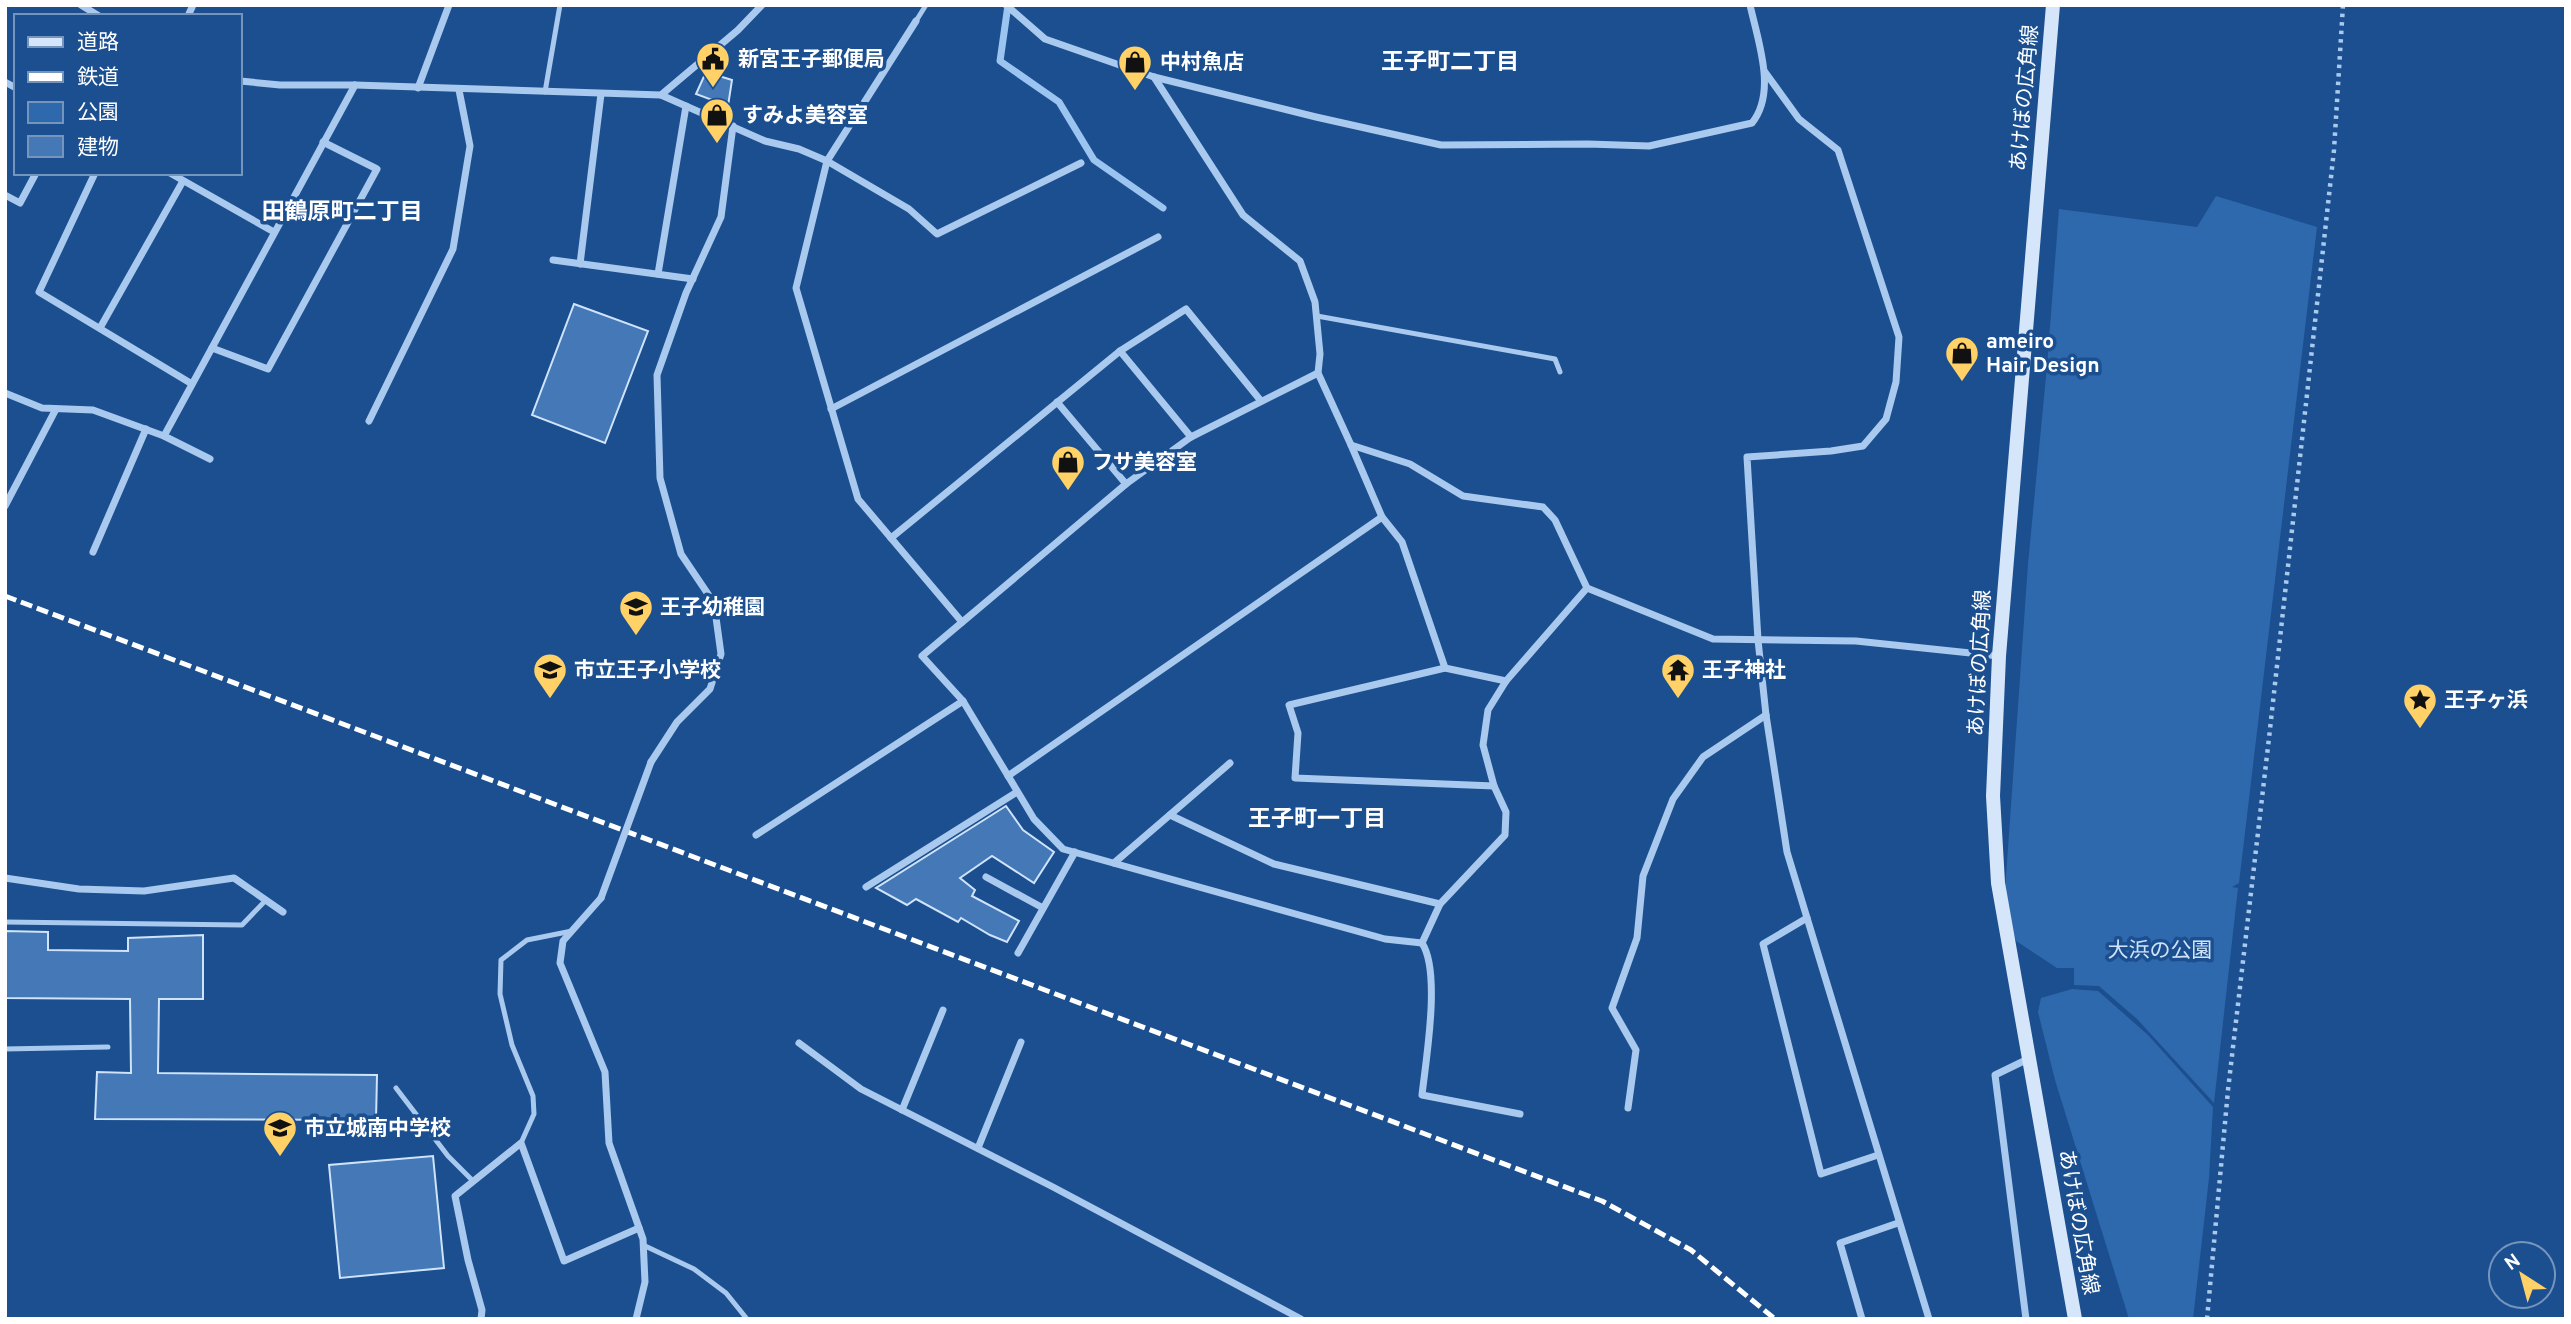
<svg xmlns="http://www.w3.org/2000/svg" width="2571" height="1324" font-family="Overpass,'Noto Sans JP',sans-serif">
<rect width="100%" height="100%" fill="#1b4f8f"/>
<g fill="#2e69ad">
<path d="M2216,196L2317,227L2239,883L2232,887L2238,888L2214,1103L2137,1019L2099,986L2074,985V968H2057L2016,941L2004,905L2028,564L2047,366L2059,209L2197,227Z"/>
<path d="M2072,989L2098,991L2148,1035L2213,1107L2209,1178L2193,1319H2129L2055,1080L2038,1012L2041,998Z"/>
</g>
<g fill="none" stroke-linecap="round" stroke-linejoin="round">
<path stroke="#9cc4f0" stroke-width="7" d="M1008,5L1000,61L1059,102L1094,160L1163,208"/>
</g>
<g fill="#4478b7" stroke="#cfe3fa" stroke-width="2">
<path d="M706,72L732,80L728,106L696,94Z"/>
<path d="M574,304L648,331L605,443L532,415Z"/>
<path d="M1006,806L1023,830L1054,852L1034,883L992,856L960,878L975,890L972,896L1019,921L1007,942L990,935L961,918L958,922L916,899L907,905L876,888Z"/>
<path d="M5,931L48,932V950L128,951V938L203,935V999H159L158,1073L377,1075L376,1120L95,1119L97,1072L131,1073L130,999L5,998Z"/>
<path d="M433,1156L444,1268L340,1278L329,1165Z"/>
</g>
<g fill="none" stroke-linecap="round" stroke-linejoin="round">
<path stroke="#a9c9ee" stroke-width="4.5" stroke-dasharray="3.5 5" stroke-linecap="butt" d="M2207,1319L2228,1090L2269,738L2334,150L2343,5"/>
<g stroke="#a9c9ee" stroke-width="5">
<path d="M916,21L926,5"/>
<path d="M545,92L560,5"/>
<path d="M1317,316L1555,359L1560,372"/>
<path d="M5,922L242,925L266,900"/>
<path d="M5,1049L108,1047"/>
<path d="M396,1088L448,1156L473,1181"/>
<path d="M521,1143L534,1114L533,1096L512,1045L500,994L501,960L527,940L572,931"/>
<path d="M643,1245L694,1269L726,1293L747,1319"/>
</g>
<g stroke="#a9c9ee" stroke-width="7">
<path d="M81,5L99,16"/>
<path d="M1006,5L1045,39L1154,77L1316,117L1441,145L1588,144L1649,146L1752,123C1777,92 1758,41 1750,5"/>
<path d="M188,16L193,5"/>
<path d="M916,21L827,161L796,288L858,499L962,622"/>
<path d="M1765,72L1799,119L1838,150L1899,337L1896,382L1886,419L1863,446L1831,451L1747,457L1758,640L1766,715L1787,852L1929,1319"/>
<path d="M1154,77L1243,215L1300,261L1315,302L1320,354L1318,373L1351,445L1410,464L1463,496L1543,507L1555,520L1587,588L1713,639L1856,641L1999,656"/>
<path d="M240,81L280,85H355L661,95L765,141L799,149L827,161L909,209L937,234L1081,163"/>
<path d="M5,82L16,88"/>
<path d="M418,88L449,5"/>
<path d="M661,95L738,30L762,5"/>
<path d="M95,173L39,292L192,384"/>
<path d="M170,173L274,232"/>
<path d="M5,195L20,203L36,173"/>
<path d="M553,260L693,279"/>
<path d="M580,264L601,94"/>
<path d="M658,274L686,106"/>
<path d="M100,328L183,181"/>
<path d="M212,348L268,369L377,169L323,142"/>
<path d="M1120,351L1186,309L1261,401"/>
<path d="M1318,373L1191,437L1126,484L922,656L963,701L1034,819L1063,849L1385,939L1422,943"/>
<path d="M5,393L42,408L93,410L164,436L210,459"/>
<path d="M1057,402L1126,484"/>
<path d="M831,409L1158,237"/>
<path d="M369,421L453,249L470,146L459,90"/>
<path d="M164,436L355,85"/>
<path d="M1351,445L1382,517L1402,542L1445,668"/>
<path d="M5,506L56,409"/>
<path d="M891,538L1120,351L1191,437"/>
<path d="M93,552L146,429"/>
<path d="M651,762L677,722L710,689L721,654L714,603L681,554L660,478L657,375L686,293L721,217L733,126"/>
<path d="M1008,776L1382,517"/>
<path d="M1494,786L1295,778L1298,733L1289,705L1445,668L1506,681"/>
<path d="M1170,815L1274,864L1440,904"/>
<path d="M756,835L963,701"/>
<path d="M1114,863L1230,763"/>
<path d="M986,877L1043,908"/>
<path d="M5,878L79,889L144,891L234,878L283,912"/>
<path d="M866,887L1017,792"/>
<path d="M601,898L563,941L560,963L605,1072L609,1143L643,1239L645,1282L636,1319"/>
<path d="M1807,918L1763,944L1821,1174L1878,1155"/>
<path d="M1422,943L1440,904L1505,835L1506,812L1494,786L1483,745L1488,710L1506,681L1587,588"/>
<path d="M1422,943C1441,972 1426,1059 1422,1095L1520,1114"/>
<path d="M1018,953L1075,852"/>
<path d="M799,1043L861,1089L1053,1187L1301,1319"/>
<path d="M1628,1108L1636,1050L1612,1008L1637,938L1643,876L1673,799L1703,757L1766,715"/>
<path d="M902,1110L943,1010"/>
<path d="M978,1148L1021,1042"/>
<path d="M481,1319L482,1310L468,1260L455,1196L521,1143L564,1261L639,1228"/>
<path d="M1862,1319L1840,1243L1898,1223"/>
<path d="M2026,1319L1995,1075L2028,1059"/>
</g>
<path stroke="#d6e6fa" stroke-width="14" d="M2053,5L1999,656L1993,796L1998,883L2075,1319"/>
<path stroke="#fff" stroke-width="5" stroke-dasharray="12 5" stroke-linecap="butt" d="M5,596L1602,1201L1691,1250L1775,1319"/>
<path stroke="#a9c9ee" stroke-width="7" d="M601,898L651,762"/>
</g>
<defs>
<g id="civic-pin" transform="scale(1.75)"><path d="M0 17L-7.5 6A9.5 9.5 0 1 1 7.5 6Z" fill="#ffd166" stroke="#1b4f8f"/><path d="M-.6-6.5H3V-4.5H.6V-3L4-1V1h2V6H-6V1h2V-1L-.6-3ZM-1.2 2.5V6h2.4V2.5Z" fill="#111"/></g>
<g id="shop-pin" transform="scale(1.75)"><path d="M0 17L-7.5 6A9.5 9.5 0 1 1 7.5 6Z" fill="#ffd166" stroke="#1b4f8f"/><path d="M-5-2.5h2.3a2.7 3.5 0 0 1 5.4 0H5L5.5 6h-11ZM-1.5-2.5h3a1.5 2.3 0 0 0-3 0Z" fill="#111"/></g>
<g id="school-pin" transform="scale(1.75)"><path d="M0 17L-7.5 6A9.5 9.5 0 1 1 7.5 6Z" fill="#ffd166" stroke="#1b4f8f"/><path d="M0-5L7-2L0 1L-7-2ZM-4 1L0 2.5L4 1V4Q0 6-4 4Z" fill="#111"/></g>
<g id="temple-pin" transform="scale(1.75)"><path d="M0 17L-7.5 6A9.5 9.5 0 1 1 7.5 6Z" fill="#ffd166" stroke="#1b4f8f"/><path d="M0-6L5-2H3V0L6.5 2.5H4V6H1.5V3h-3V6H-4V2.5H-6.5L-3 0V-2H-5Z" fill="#111"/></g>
<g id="sight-pin" transform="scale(1.75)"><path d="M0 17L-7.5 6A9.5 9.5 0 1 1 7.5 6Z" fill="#ffd166" stroke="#1b4f8f"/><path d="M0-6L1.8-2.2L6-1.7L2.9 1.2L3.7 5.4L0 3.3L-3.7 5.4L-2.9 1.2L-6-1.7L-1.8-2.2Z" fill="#111"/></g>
</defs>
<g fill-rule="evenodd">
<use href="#civic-pin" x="713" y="59"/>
<use href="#shop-pin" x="1135" y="62"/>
<use href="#shop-pin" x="717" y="115"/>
<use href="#shop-pin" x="1962" y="353"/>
<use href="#shop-pin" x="1068" y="462"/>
<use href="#school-pin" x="636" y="607"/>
<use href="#school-pin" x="550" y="670"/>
<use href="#temple-pin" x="1678" y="670"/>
<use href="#sight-pin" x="2420" y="700"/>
<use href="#school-pin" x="280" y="1128"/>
</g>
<g text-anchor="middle" stroke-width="7" stroke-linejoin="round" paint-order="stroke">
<g font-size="21" font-weight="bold" fill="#fff" stroke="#1b4f8f" text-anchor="start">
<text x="738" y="66">新宮王子郵便局</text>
<text x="1160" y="69">中村魚店</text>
<text x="742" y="122">すみよ美容室</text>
<text x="1986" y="348">ameiro<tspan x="1986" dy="24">Hair Design</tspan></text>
<text x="1092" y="469">フサ美容室</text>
<text x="660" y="614">王子幼稚園</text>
<text x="574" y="677">市立王子小学校</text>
<text x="1702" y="677">王子神社</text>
<text x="2444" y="707">王子ヶ浜</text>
<text x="304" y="1135">市立城南中学校</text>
</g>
<g font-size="21" fill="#fff" stroke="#1b4f8f">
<text transform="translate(2024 98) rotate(-85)" y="7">あけぼの広角線</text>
<text transform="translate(1979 663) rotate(-87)" y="7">あけぼの広角線</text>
<text transform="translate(2079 1222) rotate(80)" y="7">あけぼの広角線</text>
</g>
<g font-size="21" fill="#cfe3fa" stroke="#1b4f8f">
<text x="2160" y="957">大浜の公園</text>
</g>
<g font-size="23" font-weight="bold" fill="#fff" stroke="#1b4f8f">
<text x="1450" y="69">王子町二丁目</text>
<text x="342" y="219">田鶴原町二丁目</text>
<text x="1317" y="826">王子町一丁目</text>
</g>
</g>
<rect width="2571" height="1324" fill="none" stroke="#ffffff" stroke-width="14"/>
<rect x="14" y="14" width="228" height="161" fill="#1b4f8f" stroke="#7695bc" stroke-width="2"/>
<rect x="28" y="37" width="35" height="10" fill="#d6e6fa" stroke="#7695bc" stroke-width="2"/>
<text x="77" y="49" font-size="21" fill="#ffffff">道路</text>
<rect x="28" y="72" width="35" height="10" fill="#ffffff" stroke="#7695bc" stroke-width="2"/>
<text x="77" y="84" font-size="21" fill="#ffffff">鉄道</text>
<rect x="28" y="102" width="35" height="21" fill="#2e69ad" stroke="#7695bc" stroke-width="2"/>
<text x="77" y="119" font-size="21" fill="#ffffff">公園</text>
<rect x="28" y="136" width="35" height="21" fill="#4478b7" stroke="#7695bc" stroke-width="2"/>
<text x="77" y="154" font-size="21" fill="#ffffff">建物</text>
<g transform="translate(2522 1275) rotate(324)"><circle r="33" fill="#1b4f8f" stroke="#7695bc" stroke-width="2"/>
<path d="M0-5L12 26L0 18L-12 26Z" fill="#ffd166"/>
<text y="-10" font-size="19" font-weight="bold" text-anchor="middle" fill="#ffffff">N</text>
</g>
</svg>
